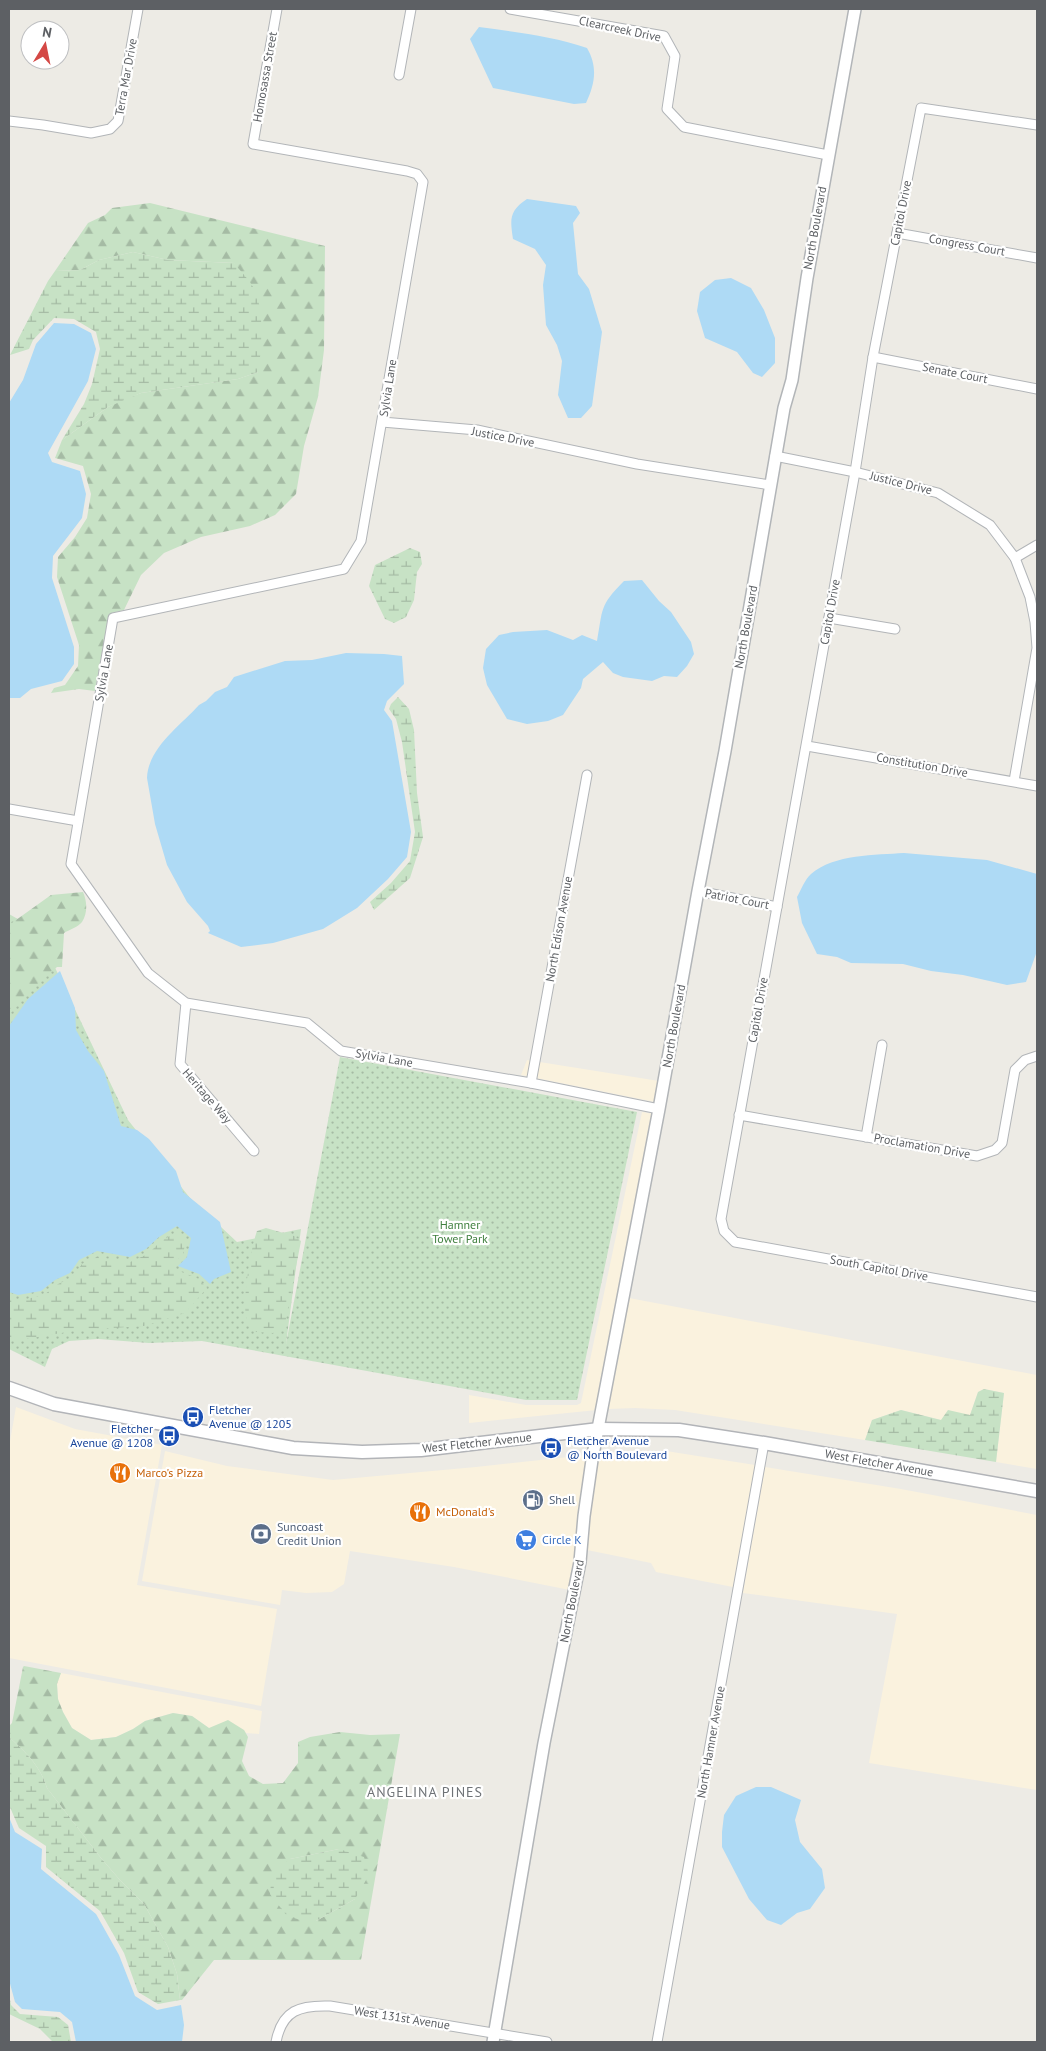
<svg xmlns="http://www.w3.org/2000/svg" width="1046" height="2051" font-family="'PT Sans',sans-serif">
<defs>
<pattern id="grass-dots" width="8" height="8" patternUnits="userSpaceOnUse" patternTransform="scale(1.25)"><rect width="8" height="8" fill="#c7e2c5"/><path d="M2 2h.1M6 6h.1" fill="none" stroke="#a5bba4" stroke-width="1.8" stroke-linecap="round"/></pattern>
<pattern id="forest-firs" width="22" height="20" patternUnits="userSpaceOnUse" patternTransform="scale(1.25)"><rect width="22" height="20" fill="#c7e2c5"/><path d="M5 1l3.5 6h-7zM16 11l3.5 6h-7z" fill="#a5bba4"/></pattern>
<pattern id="wetland-marsh" width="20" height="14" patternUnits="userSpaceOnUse" patternTransform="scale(1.25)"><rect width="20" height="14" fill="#c7e2c5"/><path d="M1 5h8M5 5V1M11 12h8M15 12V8" fill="none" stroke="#a5bba4"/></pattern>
</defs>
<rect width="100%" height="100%" fill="#edebe5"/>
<g fill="#faf2de">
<path d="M527,1060L659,1081L655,1102L521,1075Z"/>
<path d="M642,1112L653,1114L597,1410L469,1423V1395L526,1405H577L581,1403Z"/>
<path d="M629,1298L1037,1375V1469L996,1462L1004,1393L984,1389L978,1392L970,1415L941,1420L901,1410L872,1420L865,1440L675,1410L635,1408L608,1409Z"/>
<path d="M16,1407L75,1429L162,1445L137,1585L277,1609L261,1706L9,1658V1447Z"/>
<path d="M165,1451L227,1466L333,1480L476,1467L587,1455L575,1562L570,1590L454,1567L350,1551L344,1584L332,1592L306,1593L282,1590L280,1605L142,1581Z"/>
<path d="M622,1451H666L755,1465L733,1587L656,1572L651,1563L587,1550L589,1517L599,1454Z"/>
<path d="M765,1467L901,1489L1037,1515V1790L869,1763L897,1614L743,1593Z"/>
<path d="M61,1673L262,1711L259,1734L246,1733L244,1730L209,1728L192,1716L173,1713L145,1721L133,1729L116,1737L91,1740L72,1728L63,1712L58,1699L57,1683Z"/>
</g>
<path fill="url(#grass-dots)" d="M9,914L37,930L128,1120L190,1198L237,1242L301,1229L286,1344L340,1057L637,1112L577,1400H526L202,1341L149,1343L98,1339L69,1341L52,1349L45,1367L9,1349Z"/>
<g fill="url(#forest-firs)" fill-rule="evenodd">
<path d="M150,203L325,246L324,350L318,397L304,446L296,494L275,515L250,526L201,537L164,553L141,575L124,610L112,613L108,618L95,691L79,689L51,693L54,688L65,685L78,666L79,645L57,577L58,557L75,537L87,518L91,494L83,466L55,458L62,440L108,407L122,400L141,393L238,379L258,372L234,263L168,260L133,252L99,260L80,270L55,271L88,223L105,215L112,208Z"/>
<path d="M83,892C87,901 88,913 82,922C78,927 69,930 64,933L62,967H57L25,995L14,1010L9,1014V925L51,895Z"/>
<path d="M24,1666L61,1673L57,1684L58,1699L63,1712L72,1728L91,1740L116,1737L133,1729L145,1721L173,1713L192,1716L209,1728L228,1720L244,1730L248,1737L242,1761L249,1776L263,1784L283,1783L298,1763V1742L310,1737L340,1732L370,1735L400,1734L361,1960H214L182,2000H180L177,1974L168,1947L144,1904L119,1879L101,1858L47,1788C41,1767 25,1751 9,1737V1726L12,1723L23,1667ZM339,1849L355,1899L316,1921L290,1859Z"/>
</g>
<g fill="url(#wetland-marsh)">
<path d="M133,252L168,260L234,263C241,272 251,281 255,291C265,316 262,346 258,372L238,379L141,393L108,407L62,440L84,404L92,384L100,349L96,332L74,319L54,318L33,340L29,349L10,355L48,281L55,271L80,270L99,260Z"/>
<path d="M410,548L420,552L422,564L417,572L414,600L406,617L394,623L385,619L369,586L375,565Z"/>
<path d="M398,697L409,709L414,730L417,793L423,837L410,878L374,910L370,902L391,883L410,861L415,832L402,742L396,719L389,709L391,704Z"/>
<path d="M266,1228L294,1236L301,1241L284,1329L273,1333L256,1332C253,1329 248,1324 247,1320C241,1304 251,1247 257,1231Z"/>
<path d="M177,1232L186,1240L183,1254L174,1263V1269L197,1278L207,1288L185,1313L144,1326L79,1330L26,1339H9V1298L18,1301L44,1295L58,1284L73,1277L82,1264L97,1257L130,1262L148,1254L161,1241Z"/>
<path d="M984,1389L1004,1393L996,1462L865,1440L872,1420L901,1410L941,1420L948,1410L970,1415L978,1392Z"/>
<path d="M9,1737C25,1751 41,1767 47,1788L101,1858L119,1879L144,1904L168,1947L177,1974L180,2000L158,2004L138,1992L124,1953L100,1911L46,1867V1846L19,1828L9,1805Z"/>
<path d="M339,1849L364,1857L369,1875L355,1899L316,1921H304L287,1916L270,1894L272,1873L290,1859Z"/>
<path d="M9,1994L11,2005L20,2014L58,2017L68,2025L71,2042H53L40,2029L9,2014Z"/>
</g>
<g fill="#aedaf5">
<path d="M479,27C515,32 553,36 587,48C598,67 595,84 586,103L574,104L493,88L470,39Z"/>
<path d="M527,199L576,206L580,213L573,223L578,274L589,289L602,332L592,406L581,418H568L558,395L562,361L557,345L546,325L543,285L546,265L535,249L513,239C510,219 509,211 527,199Z"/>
<path d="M731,278L751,288L764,310L775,338V363L762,377L753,373L737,352L705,338L697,311L700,292L715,280Z"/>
<path d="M54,323L74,324L91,333L96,349L88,381L48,453L52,462L80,471L86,494L82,518L53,556L52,578L74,647V664L62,681L31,689L20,698H9V403L23,380L36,344Z"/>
<path d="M642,580L659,601L671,612L691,642L694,654L687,666L677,677L664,676L652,681L623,677L613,673L603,662L583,679L581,688L563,715L548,721L527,724L507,719L487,685L483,668L486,649L499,635L513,632L547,630L573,640L582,635L597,641C603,609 599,606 624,581Z"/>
<path d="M346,653L384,654L402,656L404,684L387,701L384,710L392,721L411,832L407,857L388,879L357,908L323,929L273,943L241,947L208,933L210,931L208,926L187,902L167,865L155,824L147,778C148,748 180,726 199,705L206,701L215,692L227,687L234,677L285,661L312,660Z"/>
<path d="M904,853L987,860L1037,874V951L1026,982L1007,985L963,975L931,971L903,964L851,963L837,957L817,954L802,923L797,897C801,890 805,879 811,874C834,854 876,855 904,853Z"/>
<path d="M60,971L75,1008L76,1030L88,1051L104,1071L121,1126L137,1130L149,1139L176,1171L183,1192L220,1222L231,1272L214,1279L210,1284L199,1274L178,1266L187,1257L191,1238L177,1226L159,1237L146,1249L130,1257L97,1251L79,1260L70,1273L55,1280L41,1291L18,1295L9,1292V1026L28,999Z"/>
<path d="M756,1787H771L801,1800L795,1820L800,1842L822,1869L825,1888L810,1909L797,1913L781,1925L767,1920L749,1899L722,1847V1832L724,1815L736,1796Z"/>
<path d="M9,1817L15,1832L42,1849L41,1869L96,1914L119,1955L135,1996L157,2010L181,2005L184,2025L182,2042H76L72,2022L60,2012L22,2009L15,2002L9,1980Z"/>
</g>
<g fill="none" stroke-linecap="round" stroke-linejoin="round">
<g stroke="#b2b5b8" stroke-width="11">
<g id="minor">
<path d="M277,9L253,144L407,171L417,174L423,182L361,541L344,569L113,618L71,864L148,973L186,1003L307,1023L341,1051L531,1083L659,1109"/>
<path d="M510,9L664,36L675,56L667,109L684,127L828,155"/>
<path d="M399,75L411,9"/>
<path d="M9,121L43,125L91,133L110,129L118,121L138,9"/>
<path d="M1037,125L921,108L873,357L855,472L721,1219L724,1231L735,1242L1037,1297"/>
<path d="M897,233L1037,258"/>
<path d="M873,357L1037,389"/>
<path d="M382,422L477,430L637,464L770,485"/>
<path d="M775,456L855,472L938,493L990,525L1015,558L1030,597L1035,622L1037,648L1014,781"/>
<path d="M1015,558L1037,545"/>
<path d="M829,618L895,629"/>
<path d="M807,746L1037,786"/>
<path d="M9,809L78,821"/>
<path d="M698,891L777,907"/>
<path d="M186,1003L180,1064L254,1151"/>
<path d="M531,1083L587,775"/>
<path d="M739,1115L977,1156L995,1150L1002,1143L1015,1070L1025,1060L1037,1056"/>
<path d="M866,1137L882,1045"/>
<path d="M276,2042C282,2010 300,2005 330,2006L547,2042"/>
<path d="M657,2042L764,1443"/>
</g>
</g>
<g stroke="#b2b5b8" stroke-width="14">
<path id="tertiary" d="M493,2042L544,1743L580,1562L584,1516L592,1460L659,1109L698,891L725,751L784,408L792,380L807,278L855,9"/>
</g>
<g stroke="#b2b4b8" stroke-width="15">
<path id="secondary" d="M9,1388L54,1404L293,1448L362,1452L421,1450L599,1429L679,1430L764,1443L1037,1491"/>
</g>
<use href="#minor" stroke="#fff" stroke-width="9"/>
<use href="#tertiary" stroke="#fff" stroke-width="11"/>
<use href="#secondary" stroke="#fff" stroke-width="12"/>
</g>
<defs>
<g id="bus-disc" transform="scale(1.125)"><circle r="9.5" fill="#1a4fb4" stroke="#fff"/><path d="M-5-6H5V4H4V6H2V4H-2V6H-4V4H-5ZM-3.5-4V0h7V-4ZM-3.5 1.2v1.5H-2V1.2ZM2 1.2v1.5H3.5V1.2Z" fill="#fff"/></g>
<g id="restaurant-disc" transform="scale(1.125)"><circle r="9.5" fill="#e8710a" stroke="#fff"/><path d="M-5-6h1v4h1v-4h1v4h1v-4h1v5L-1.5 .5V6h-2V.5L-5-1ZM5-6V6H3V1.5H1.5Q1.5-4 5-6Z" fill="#fff"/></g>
<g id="fuel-disc" transform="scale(1.125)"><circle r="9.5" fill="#5c6f8a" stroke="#fff"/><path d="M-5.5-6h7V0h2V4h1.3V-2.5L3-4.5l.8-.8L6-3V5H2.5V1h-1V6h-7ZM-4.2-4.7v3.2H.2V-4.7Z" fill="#fff"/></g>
<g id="bank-disc" transform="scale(1.125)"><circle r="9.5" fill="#5c6f8a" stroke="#fff"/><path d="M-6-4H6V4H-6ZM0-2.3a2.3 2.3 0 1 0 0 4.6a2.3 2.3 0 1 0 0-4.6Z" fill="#fff"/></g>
<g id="supermarket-disc" transform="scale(1.125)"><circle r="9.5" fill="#3f7fe0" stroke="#fff"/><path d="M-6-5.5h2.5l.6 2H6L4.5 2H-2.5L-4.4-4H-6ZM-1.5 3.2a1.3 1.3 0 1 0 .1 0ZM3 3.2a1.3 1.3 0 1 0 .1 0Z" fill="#fff"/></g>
</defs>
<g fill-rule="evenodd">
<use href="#bus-disc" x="193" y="1417"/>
<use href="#bus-disc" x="169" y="1436"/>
<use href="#bus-disc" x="551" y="1448"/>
<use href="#restaurant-disc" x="120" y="1473"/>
<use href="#fuel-disc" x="533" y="1500"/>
<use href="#restaurant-disc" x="420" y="1512"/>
<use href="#bank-disc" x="261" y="1534"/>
<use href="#supermarket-disc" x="526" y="1540"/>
</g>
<g text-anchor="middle" stroke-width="4.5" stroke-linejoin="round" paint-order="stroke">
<g font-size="12" fill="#5d6064" stroke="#fff">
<text transform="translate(620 29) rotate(12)" y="4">Clearcreek Drive</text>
<text transform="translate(126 77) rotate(-80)" y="4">Terra Mar Drive</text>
<text transform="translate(265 77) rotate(-80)" y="4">Homosassa Street</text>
<text transform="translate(901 213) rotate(-79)" y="4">Capitol Drive</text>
<text transform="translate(815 228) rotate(-80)" y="4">North Boulevard</text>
<text transform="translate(967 245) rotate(10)" y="4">Congress Court</text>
<text transform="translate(955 373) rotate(11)" y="4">Senate Court</text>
<text transform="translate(388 388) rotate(-81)" y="4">Sylvia Lane</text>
<text transform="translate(503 437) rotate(11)" y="4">Justice Drive</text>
<text transform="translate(901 483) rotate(14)" y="4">Justice Drive</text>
<text transform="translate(830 612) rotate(-80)" y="4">Capitol Drive</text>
<text transform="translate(746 627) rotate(-80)" y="4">North Boulevard</text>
<text transform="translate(104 673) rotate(-80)" y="4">Sylvia Lane</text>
<text transform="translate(922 765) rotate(10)" y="4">Constitution Drive</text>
<text transform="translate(737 899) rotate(11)" y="4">Patriot Court</text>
<text transform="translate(559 929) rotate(-80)" y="4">North Edison Avenue</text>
<text transform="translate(758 1010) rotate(-80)" y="4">Capitol Drive</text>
<text transform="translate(674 1026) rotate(-80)" y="4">North Boulevard</text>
<text transform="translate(384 1058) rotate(10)" y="4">Sylvia Lane</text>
<text transform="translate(207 1096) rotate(49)" y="4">Heritage Way</text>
<text transform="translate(922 1146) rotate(10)" y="4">Proclamation Drive</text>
<text transform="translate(879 1268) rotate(10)" y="4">South Capitol Drive</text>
<text transform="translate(477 1443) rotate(-6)" y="4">West Fletcher Avenue</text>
<text transform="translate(879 1463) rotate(10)" y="4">West Fletcher Avenue</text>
<text transform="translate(572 1601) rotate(-79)" y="4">North Boulevard</text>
<text transform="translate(711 1742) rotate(-80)" y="4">North Hamner Avenue</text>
<text transform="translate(402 2018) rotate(9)" y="4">West 131st Avenue</text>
</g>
<g font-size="12" fill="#418040" stroke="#fff">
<text x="460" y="1229">Hamner<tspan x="460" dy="14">Tower Park</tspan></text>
</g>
<g font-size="12" fill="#164399" stroke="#fff" text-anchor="start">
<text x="209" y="1414">Fletcher<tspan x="209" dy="14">Avenue @ 1205</tspan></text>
<text x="153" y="1433" text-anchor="end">Fletcher<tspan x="153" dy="14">Avenue @ 1208</tspan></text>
<text x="567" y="1445">Fletcher Avenue<tspan x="567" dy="14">@ North Boulevard</tspan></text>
</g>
<g font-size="12" fill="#c56008" stroke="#fff" text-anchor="start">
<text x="136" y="1477">Marco's Pizza</text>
<text x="436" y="1516">McDonald's</text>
</g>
<g font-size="12" fill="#4e5e75" stroke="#fff" text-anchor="start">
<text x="549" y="1504">Shell</text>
<text x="277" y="1531">Suncoast<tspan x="277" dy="14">Credit Union</tspan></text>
</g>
<g font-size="12" fill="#366cbe" stroke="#fff" text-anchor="start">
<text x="542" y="1544">Circle K</text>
</g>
<g font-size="14" letter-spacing="1" fill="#6e7276" stroke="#fff">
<text x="425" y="1797">ANGELINA PINES</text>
</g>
</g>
<rect width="1046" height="2051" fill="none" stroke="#5d6064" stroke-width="20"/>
<g transform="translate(45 45) rotate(10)"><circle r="24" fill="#ffffff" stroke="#bebfc1"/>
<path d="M0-4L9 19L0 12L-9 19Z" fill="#d44845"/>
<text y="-8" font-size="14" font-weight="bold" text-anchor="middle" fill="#5d6064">N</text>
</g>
</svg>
